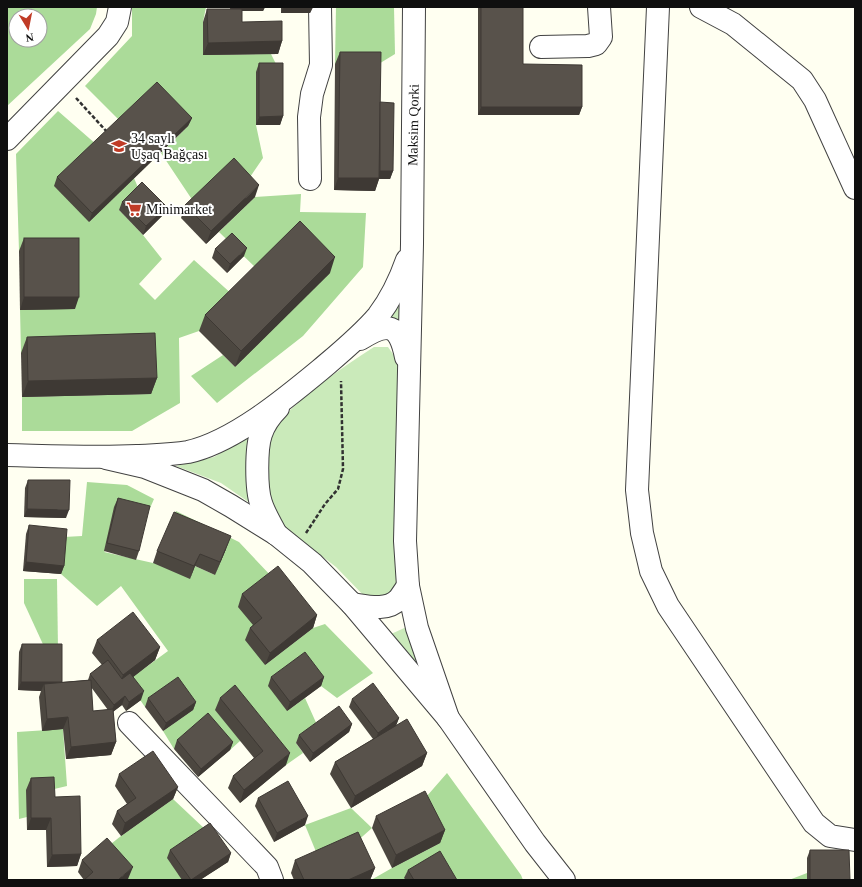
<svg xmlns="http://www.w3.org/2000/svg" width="862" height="887" font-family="'Times New Roman',serif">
<rect width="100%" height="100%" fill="#fffff1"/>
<g fill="#caeaba">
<path d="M404,288L401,320L390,318Z"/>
<path d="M374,347H388L400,364L396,590L370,602L336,567L279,523L269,502V432C299,398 336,371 374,347Z"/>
<path d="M249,436L246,469L250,503L221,483L176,466L214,457Z"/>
<path d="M411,625L434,692L391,634Z"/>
</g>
<g fill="#abdb99" fill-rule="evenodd">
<path d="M7,7H97L96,14L90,29L7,106ZM16,16H40V40H16Z"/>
<path d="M132,7H206L203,22V55L271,54L280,72H256V125L263,158L244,186L195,204L161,153L188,126L121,122L85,86L132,36Z"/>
<path d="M336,7H394L395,54L377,65L335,64Z"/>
<path d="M58,111L97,145L89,222L134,178L139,190L119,210L143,235L162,259L139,284L155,300L194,260L234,296L199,331L179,338L180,403L132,431H22V397L151,394L149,350L21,353L20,309H75L19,251L16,154Z"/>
<path d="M301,194L300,212L366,213L363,267L303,336L217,403L191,376L223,355L235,367L329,273L259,271L219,232L255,197Z"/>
<path d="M87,482L127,485L154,499L147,515L104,552L153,563L195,566L215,575L169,524L176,511L239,542L273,578L257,631L265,665L313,628L325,624L373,673L337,698L321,686L301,661L287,711L305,698L318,727L296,743L303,753L286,765L240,741L230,750L205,722L174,749L163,731L193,710L175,686L145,707L127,681L168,651L121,586L97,606L61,574L64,537L82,536Z"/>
<path d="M24,579H57L58,650L47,653L24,603Z"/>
<path d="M63,729L67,786L50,790L27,817L19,819L17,732Z"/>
<path d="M447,773L521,875L523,880H371L392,868L440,843L420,804Z"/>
<path d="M173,799L207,831L182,880H128L102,851L121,836Z"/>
<path d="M351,808L372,828L354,844L319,859L305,825Z"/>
<path d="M807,873V880H789Z"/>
</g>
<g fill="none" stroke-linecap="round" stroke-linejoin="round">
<g stroke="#424242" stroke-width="24">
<g id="minor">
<path d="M414,7L412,244L405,541L408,586L417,628L448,718"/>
<path d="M658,7L637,490L642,533L651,571L668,606L814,823L830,836L855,840"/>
<path d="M701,7L733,24L802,80L815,100L855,188"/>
<path d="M541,47L588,46L596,44L601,37L599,7"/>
<path d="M7,139L108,36L117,22L120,7"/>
<path d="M310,179L309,117L312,94L321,65L320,7"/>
<path d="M360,339C388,322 399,323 406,357"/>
<path d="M7,455C50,456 94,458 137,456C154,455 171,455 188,452C233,442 285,399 320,370C340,353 361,336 378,316C391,299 400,280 407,260"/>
<path d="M106,458L145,467L203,490L231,506L276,534L312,563L352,604L448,718L535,843L564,880"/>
<path d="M276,534C271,524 264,513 261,503C256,489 256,448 261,434C264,425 271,415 278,408"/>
<path d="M352,604C366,606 387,612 399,599C402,595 405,590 408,586"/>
<path d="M129,723L267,867L272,880"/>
</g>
</g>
<g stroke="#313131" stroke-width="2.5" stroke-dasharray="4 2" stroke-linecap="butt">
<path d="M76,98L108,133"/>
<path d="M306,533L325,504L338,489L343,469L341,381"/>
</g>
<use href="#minor" stroke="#fff" stroke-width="22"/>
</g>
<g fill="#4c4740" fill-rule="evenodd">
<path d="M230,7H265L263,11H242V22L282,41L278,54L203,55V22L207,9H230Z"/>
<path d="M281,7H313L310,13H281Z"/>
<path d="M478,7H523V64L582,107L579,115H478Z"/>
<path d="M340,52L380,102L393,171L390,179H379L375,191L334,190L335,64Z"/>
<path d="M259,63L283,116L280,125H256V72Z"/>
<path d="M192,118L188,126L89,222L54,186L57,177Z"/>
<path d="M255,197L206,244L181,218L185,205Z"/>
<path d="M122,202L163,215L143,235L119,210Z"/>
<path d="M24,238L75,309L20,310L19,251Z"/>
<path d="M215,249L244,256L227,273L212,258Z"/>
<path d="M330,273L235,367L199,331L205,315Z"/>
<path d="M27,337L157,378L151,394L22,397L21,353Z"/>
<path d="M28,480L66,518L24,517L25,488Z"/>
<path d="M118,498L139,551L136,560L104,551L114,507Z"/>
<path d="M29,525L64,566L61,574L23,571L26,534Z"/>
<path d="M226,549L215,575L195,566L190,579L153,563L157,551Z"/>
<path d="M242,594L317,615L313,628L265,665L245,640L250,628L253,625L238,607Z"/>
<path d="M97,640L160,647L155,660L133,677L141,700L126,711L122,705L113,712L116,742L111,755L66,759L63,729L42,731L39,697L41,691L18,690L19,652L22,644L62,682L88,680L90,674L102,665L92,653ZM91,687L108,710L93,711Z"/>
<path d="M271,677H324L321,686L287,711L268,686Z"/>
<path d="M148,698L196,702L193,710L163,731L145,707Z"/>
<path d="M220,698L286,765L240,803L228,788L233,776L254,758L215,710Z"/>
<path d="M352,699L399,718L396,725L427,753L422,766L351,808L330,774L335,762L373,739L349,707Z"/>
<path d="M352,724L349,732L310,762L296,743L299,735Z"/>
<path d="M177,740L233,742L230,750L198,777L174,749Z"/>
<path d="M119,774L178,787L173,799L121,836L112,824L117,811L127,804L115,786Z"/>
<path d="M31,778L55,797L81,854L77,866L47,867L46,830H27L26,790Z"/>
<path d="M258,798L305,825L274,842L255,806Z"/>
<path d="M376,816L445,830L440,843L392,868L372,828Z"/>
<path d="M170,850L231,853L228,862L200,880H182L167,858Z"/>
<path d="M810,850L850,880H807V858Z"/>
<path d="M82,860L128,879L84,880L78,872Z"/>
<path d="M295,860L375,868L370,880H294L291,873Z"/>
<path d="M408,870L457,880H406L404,878Z"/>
</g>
<g fill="#3e3934">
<path d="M232,7H265L263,11H230Z"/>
<path d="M283,7H313L310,13H281Z"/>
<path d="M282,41L278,54L203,55L208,43Z"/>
<path d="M481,107H582L579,115H478Z"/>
<path d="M283,116L280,125H256L259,117Z"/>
<path d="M192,118L188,126L89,222L92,213Z"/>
<path d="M378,171H393L390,179H379L375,191L334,190L338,178Z"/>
<path d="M259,185L255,197L206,244L211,231Z"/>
<path d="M167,207L163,215L143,235L146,226Z"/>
<path d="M247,248L244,256L227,273L230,264Z"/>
<path d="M335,257L330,273L235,367L241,351Z"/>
<path d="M24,297H79L75,309L20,310Z"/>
<path d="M157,378L151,394L22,397L28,381Z"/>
<path d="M27,509L69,510L66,518L24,517Z"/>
<path d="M231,536L226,549L215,575L220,562Z"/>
<path d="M200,554L195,566L190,579L194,566Z"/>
<path d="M26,562L64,566L61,574L23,571Z"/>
<path d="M317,615L313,628L265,665L270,653Z"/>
<path d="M160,647L155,660L119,688L123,675Z"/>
<path d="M324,677L321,686L287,711L290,702Z"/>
<path d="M21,682H62L44,684L41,691L18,690Z"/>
<path d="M144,691L141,700L126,711L129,702Z"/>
<path d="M125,696L122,705L111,713L114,705Z"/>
<path d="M196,702L193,710L163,731L166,723Z"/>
<path d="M68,717L63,729L42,731L47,719Z"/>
<path d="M399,718L396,726L375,742L378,733Z"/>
<path d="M352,724L349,732L310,762L313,753Z"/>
<path d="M116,742L111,755L66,759L71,747Z"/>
<path d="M233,742L230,750L198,777L201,769Z"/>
<path d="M290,753L286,765L240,803L244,790Z"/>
<path d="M427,753L422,766L351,808L355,796Z"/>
<path d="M178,787L173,799L121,836L125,823Z"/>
<path d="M308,816L305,825L274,842L277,833Z"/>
<path d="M31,818H51L46,830H27Z"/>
<path d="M445,830L440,843L392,868L396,855Z"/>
<path d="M231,853L228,862L200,880H191Z"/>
<path d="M81,854L77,866L47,867L52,855Z"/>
<path d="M133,867L128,879L127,880H118Z"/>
<path d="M375,868L370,880H348Z"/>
</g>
<g fill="#58524b" stroke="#3e3934">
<path d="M481,7H523V64L582,65V107H481Z"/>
<path d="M207,9H242V22L282,21V41L208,43Z"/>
<path d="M340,52H381L379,178H338Z"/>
<path d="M259,63H283V116L259,117Z"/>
<path d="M157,82L192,118L92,213L57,177Z"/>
<path d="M380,102L394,103L393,171H380Z"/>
<path d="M234,158L259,185L211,231L185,205Z"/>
<path d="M142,182L167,207L146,226L122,202Z"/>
<path d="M300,221L335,257L241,351L205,315Z"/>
<path d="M232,233L247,248L230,264L215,249Z"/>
<rect x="24" y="238" width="55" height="59"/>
<path d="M155,333L157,378L28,381L27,337Z"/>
<path d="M28,480H70L69,510L27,509Z"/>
<path d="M118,498L150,506L139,551L107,543Z"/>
<path d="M174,512L231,536L220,562L200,554L194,566L157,551Z"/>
<path d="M29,525L67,529L64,566L26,562Z"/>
<path d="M278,566L317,615L270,653L250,628L262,618L242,594Z"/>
<path d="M133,612L160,647L123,675L97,640Z"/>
<path d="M22,644H62V682H21Z"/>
<path d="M305,652L324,677L290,702L271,677Z"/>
<path d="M108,660L122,679L130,673L144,691L129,702L125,696L114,705L90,674Z"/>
<path d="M178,677L196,702L166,723L148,698Z"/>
<path d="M91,680L93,711L113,709L116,742L71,747L68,717L47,719L44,684Z"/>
<path d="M373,683L399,718L378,733L352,699Z"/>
<path d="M235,685L290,753L244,790L233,776L263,751L220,698Z"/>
<path d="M339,706L352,724L313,753L299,735Z"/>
<path d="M208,713L233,742L201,769L177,740Z"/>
<path d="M407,719L427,753L355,796L335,762Z"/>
<path d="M153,751L178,787L125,823L117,811L136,798L119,774Z"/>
<path d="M54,777L55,797L80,796L81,854L52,855L51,818H31V778Z"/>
<path d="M288,781L308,816L277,833L258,798Z"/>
<path d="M425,791L445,830L396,855L376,816Z"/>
<path d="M210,823L231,853L191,880L170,850Z"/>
<path d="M358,832L375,868L348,880H304L295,860Z"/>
<path d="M107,838L133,867L118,880H84L93,872L82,860Z"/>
<path d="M810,850H849L850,880H810Z"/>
<path d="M440,851L457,880H414L408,870Z"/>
</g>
<defs>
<g id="school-bare" transform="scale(1.2)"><path d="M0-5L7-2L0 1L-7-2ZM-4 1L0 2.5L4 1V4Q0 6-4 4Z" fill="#c03b26" stroke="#fff" stroke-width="2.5" paint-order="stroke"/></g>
<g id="supermarket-bare" transform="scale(1.2)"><path d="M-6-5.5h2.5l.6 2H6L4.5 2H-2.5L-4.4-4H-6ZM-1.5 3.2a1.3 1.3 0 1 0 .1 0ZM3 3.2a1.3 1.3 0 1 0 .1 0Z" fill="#c03b26" stroke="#fff" stroke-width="2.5" paint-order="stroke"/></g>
</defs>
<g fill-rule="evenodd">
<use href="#school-bare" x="119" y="146"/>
<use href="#supermarket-bare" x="134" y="209"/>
</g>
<g text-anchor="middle" stroke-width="4" stroke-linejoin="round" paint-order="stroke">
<g font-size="14" fill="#0f0f0f" stroke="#fff">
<text transform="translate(413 125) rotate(-89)" y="5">Maksim Qorki</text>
</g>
<g font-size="14" fill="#0f0f0f" stroke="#fff" text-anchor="start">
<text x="131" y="143">34 saylı<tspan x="131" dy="16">Uşaq Bağçası</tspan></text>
<text x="146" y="214">Minimarket</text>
</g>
</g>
<rect width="862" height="887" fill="none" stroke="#0f0f0f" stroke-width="16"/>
<g transform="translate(28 28) rotate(170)"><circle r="19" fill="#ffffff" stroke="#9f9f9f"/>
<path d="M0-3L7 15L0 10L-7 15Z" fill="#c03b26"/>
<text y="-6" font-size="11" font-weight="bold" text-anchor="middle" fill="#0f0f0f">N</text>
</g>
</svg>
